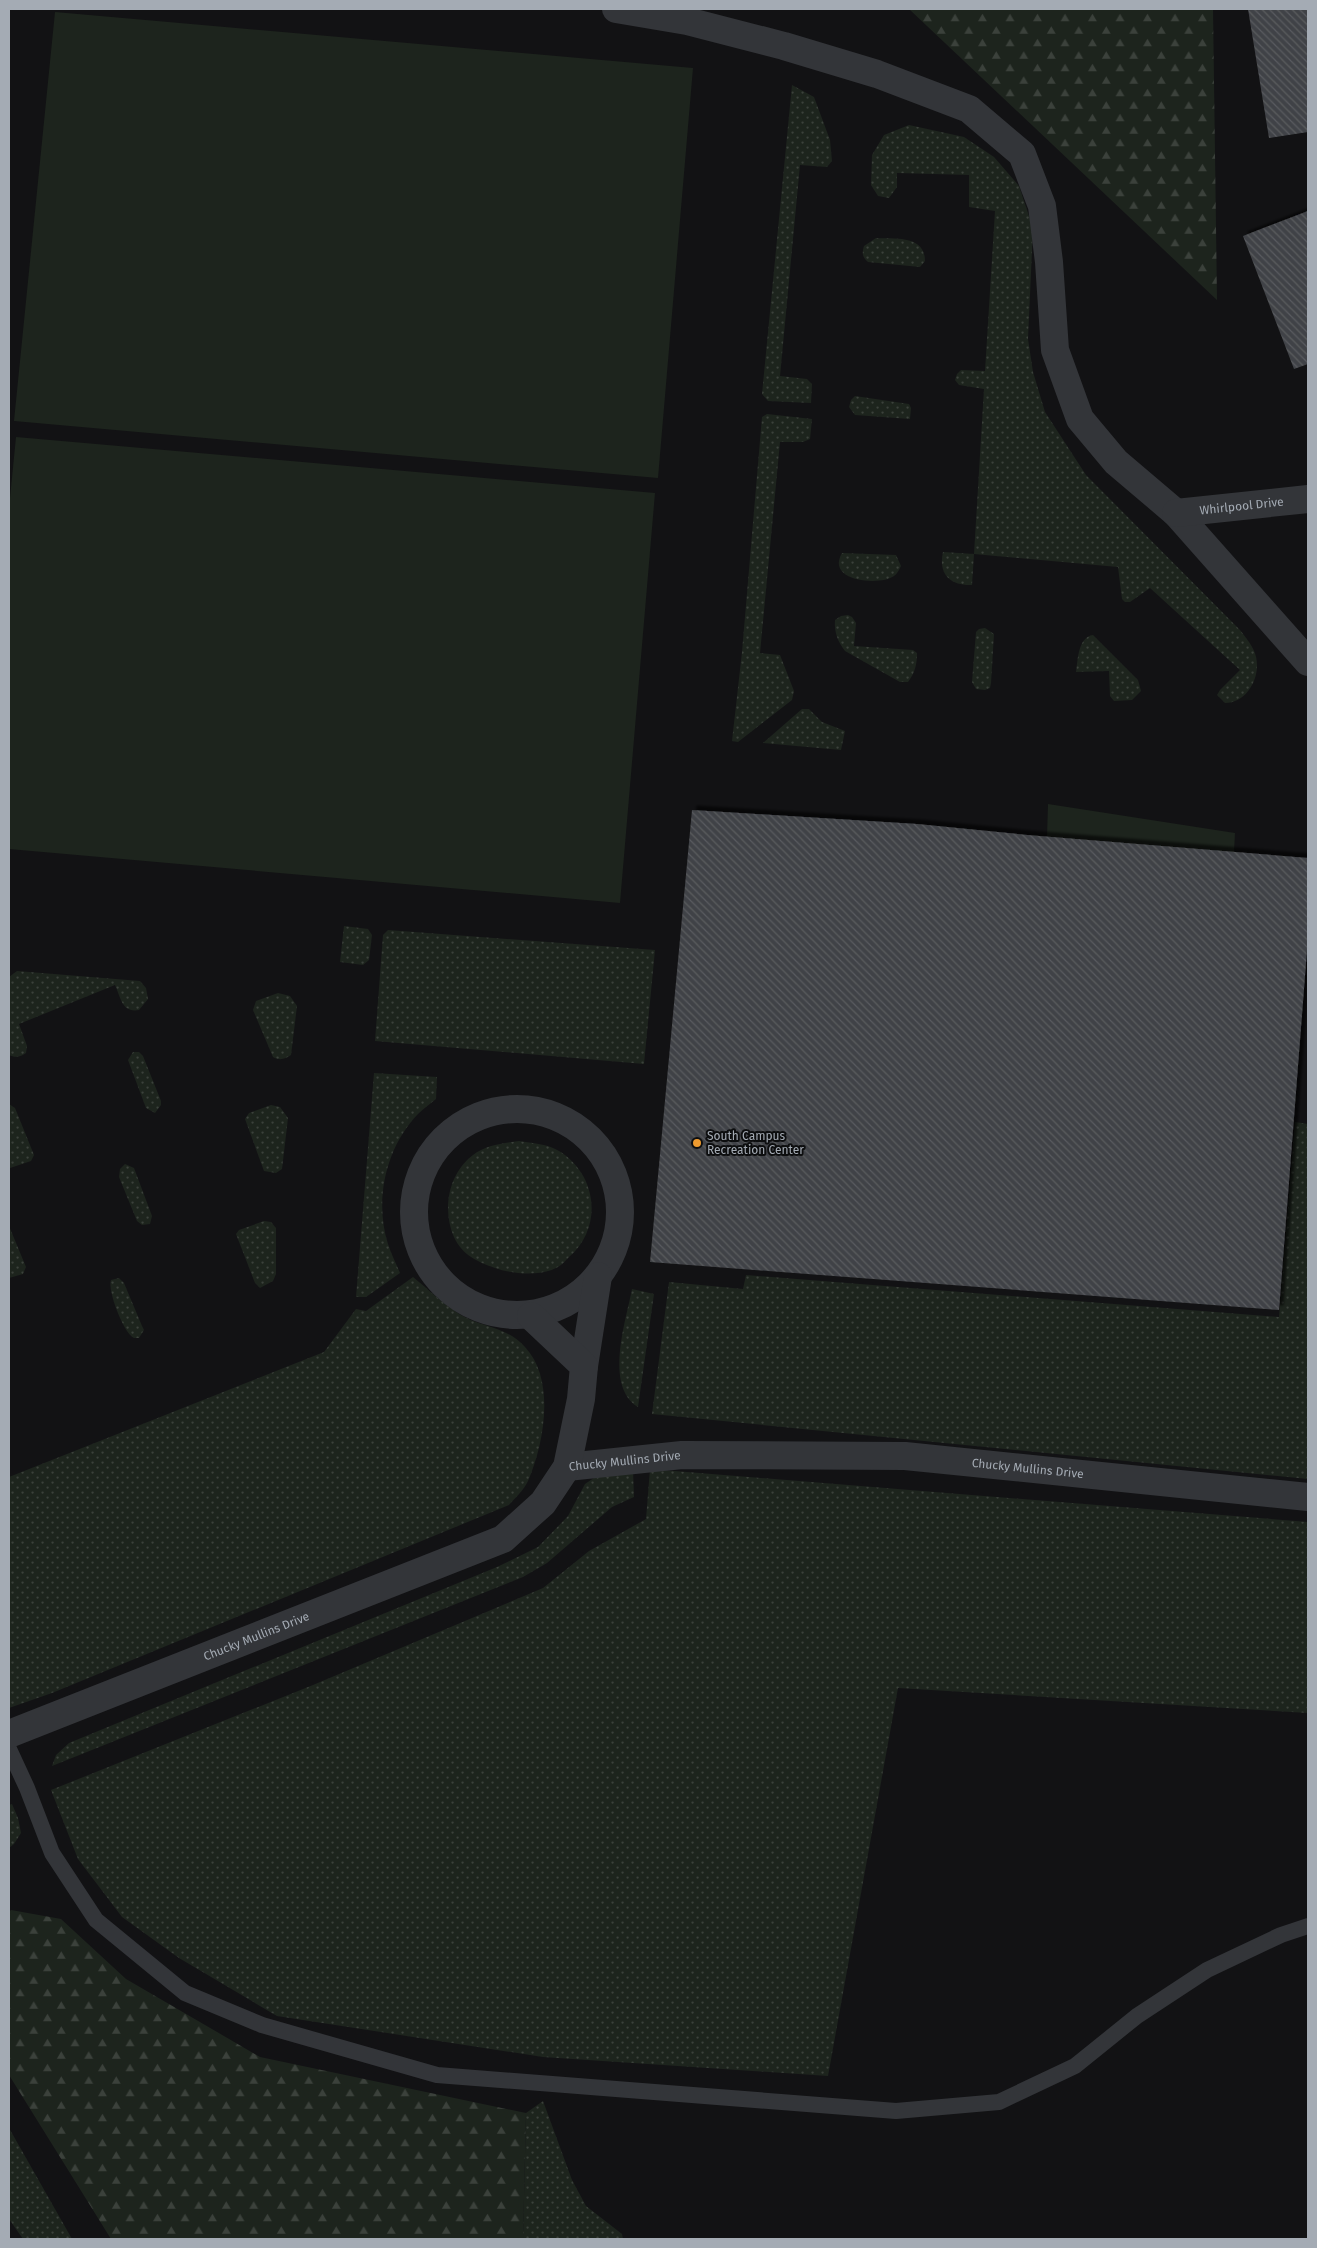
<svg xmlns="http://www.w3.org/2000/svg" width="1317" height="2248" font-family="'Fira Sans',sans-serif">
<defs>
<pattern id="grass-dots" width="8" height="8" patternUnits="userSpaceOnUse" patternTransform="scale(1.25)"><rect width="8" height="8" fill="#1d241d"/><path d="M2 2h.1M6 6h.1" fill="none" stroke="#3b413b" stroke-width="1.8" stroke-linecap="round"/></pattern>
<pattern id="forest-firs" width="22" height="20" patternUnits="userSpaceOnUse" patternTransform="scale(1.25)"><rect width="22" height="20" fill="#1d241d"/><path d="M5 1l3.5 6h-7zM16 11l3.5 6h-7z" fill="#3b413b"/></pattern>
<pattern id="building-back-hatch" width="6" height="6" patternUnits="userSpaceOnUse" patternTransform="scale(1.25)"><rect width="6" height="6" fill="#414347"/><path d="M-1 5l2 2M0 0l6 6M5-1l2 2" fill="none" stroke="#595b5f"/></pattern>
<filter id="shadow"><feDropShadow dx="4.5" dy="-4.5" stdDeviation="1" flood-color="#0009"/></filter>
</defs>
<rect width="100%" height="100%" fill="#121214"/>
<g fill="url(#grass-dots)">
<path d="M792,85L814,97L830,140L832,161L827,167L800,165L780,376L807,379L812,384L811,403L768,401L762,394Z"/>
<path d="M909,125L964,137L994,157L1019,186L1033,228L1028,339L1033,372L1045,412L1086,475L1240,630C1246,638 1254,647 1256,657C1261,677 1247,703 1225,703L1217,695L1220,690L1240,670L1150,588L1130,602H1125L1122,599L1118,567L974,554L972,585C950,586 938,574 943,552L974,554L984,389L959,385L955,380L957,374L961,370L985,371L995,211L969,207V175L897,173V187L889,198L878,196L871,185L872,155L884,135Z"/>
<path d="M876,238C895,239 925,235 925,261L920,267L868,262C862,257 862,253 864,246Z"/>
<path d="M855,396L909,404L911,408L910,419L855,415L849,407L851,400Z"/>
<path d="M767,414L812,419L810,439L803,442H780L760,653L780,655L794,691L792,700L738,742L732,741L742,652L762,417Z"/>
<path d="M842,553L896,555L901,566C899,570 897,574 894,576C881,586 825,582 842,553Z"/>
<path d="M848,615L852,617L856,623L854,646L913,650L917,653C917,664 915,673 908,682H900L845,651C838,642 834,632 835,620L841,616Z"/>
<path d="M985,628L994,634L991,683L990,688L985,690L976,689L972,682L976,632L979,629Z"/>
<path d="M1093,635L1138,680L1141,691L1132,700L1114,701L1110,696L1109,671L1076,672C1078,660 1078,637 1093,635Z"/>
<path d="M802,709H809L822,722L845,731L841,750L763,743Z"/>
<path d="M344,926L368,929L372,935L369,960L363,965L340,962Z"/>
<path d="M388,930L655,950L644,1064L375,1041L383,935Z"/>
<path d="M17,971L140,981L146,988L148,999L139,1010C122,1013 121,998 115,985L19,1024L27,1046L26,1053C21,1057 15,1058 9,1055V977Z"/>
<path d="M278,993L290,996L297,1006L291,1055C285,1059 280,1061 273,1057L253,1010L256,1001Z"/>
<path d="M133,1052H139L143,1056L161,1101V1105L155,1113L146,1108L128,1060Z"/>
<path d="M374,1073L437,1077L436,1099C430,1104 423,1109 418,1114C386,1147 374,1200 388,1244C391,1254 396,1263 400,1273L366,1297H356Z"/>
<path d="M9,1104L15,1108L34,1155L31,1161L10,1168H9Z"/>
<path d="M271,1105L280,1107L288,1118L282,1169L276,1173L264,1171L245,1119L249,1113Z"/>
<path d="M1295,1122L1308,1124V1479L652,1414L669,1282L743,1289L746,1275L1279,1317Z"/>
<path d="M519,1141C532,1143 548,1144 559,1151C598,1175 603,1228 569,1257C566,1260 562,1265 558,1267C541,1277 512,1274 495,1268C478,1262 462,1255 454,1237C442,1210 448,1174 473,1155C485,1145 504,1143 519,1141Z"/>
<path d="M125,1164L134,1168L152,1216L150,1224L142,1225L137,1221L119,1177L120,1169Z"/>
<path d="M264,1221L271,1222L276,1228V1274L273,1281L260,1288L255,1283L236,1234L239,1230Z"/>
<path d="M9,1226L26,1267L23,1274L9,1278Z"/>
<path d="M413,1277C428,1289 444,1305 461,1315C483,1328 506,1326 525,1347C556,1380 544,1444 528,1481C524,1490 515,1498 509,1505L52,1693L9,1708V1477L324,1352L356,1309L366,1311Z"/>
<path d="M119,1278L124,1283L142,1326L144,1330L139,1338H134C124,1334 107,1290 111,1280Z"/>
<path d="M632,1289L654,1294L638,1407C604,1386 626,1321 632,1289Z"/>
<path d="M607,1469H633L634,1497L612,1507L547,1563L523,1577L52,1766L56,1755L69,1743L497,1567L538,1547L568,1516L585,1484Z"/>
<path d="M650,1469L1308,1522V1713L898,1688L828,2076L543,2057L277,2016L179,1958L122,1917L78,1859L51,1790L313,1685L543,1588L589,1551L646,1519Z"/>
<path d="M12,1804L18,1818L21,1833L14,1844L9,1848V1805Z"/>
<path d="M543,2101L572,2180L586,2206L622,2234L623,2239H523L526,2113Z"/>
<path d="M9,2128L72,2239H23L9,2219Z"/>
</g>
<g fill="url(#forest-firs)">
<path d="M909,9H1213L1217,300Z"/>
<path d="M11,1910L61,1919L126,1979L260,2057L526,2113L523,2239H111L9,2075V1912Z"/>
</g>
<g fill="#1d241d">
<path d="M55,12L693,68L658,478L14,421Z"/>
<path d="M16,437L655,493L620,903L9,849V508Z"/>
<path d="M1048,804L1235,833L1234,852L1047,837Z"/>
</g>
<g fill="url(#building-back-hatch)" filter="url(#shadow)">
<path d="M1248,9H1308V132L1269,138Z"/>
<path d="M1308,211V364L1294,369L1243,236Z"/>
<path d="M692,810L917,824L1027,835L1308,858V937L1279,1310L650,1262Z"/>
</g>
<g fill="none" stroke-linecap="round" stroke-linejoin="round">
<path stroke="#333539" stroke-width="16" d="M9,1749L27,1788L52,1853L96,1920L185,1993L262,2025L437,2075L896,2111L999,2102L1075,2066L1137,2016L1207,1970L1281,1935L1308,1926"/>
<g stroke="#333539" stroke-width="28">
<path d="M616,9L687,21L784,46L877,74L969,109L1022,154L1042,206L1049,262L1055,350L1080,419L1116,462L1176,513L1308,662"/>
<path id="s1" d="M1176,513L1308,499"/>
<circle cx="517" cy="1212" r="103"/>
<path d="M584,1366L598,1276"/>
<path id="s2" d="M567,1467L682,1455L905,1456L1308,1497"/>
<path id="s3" d="M9,1734L503,1539L543,1503L567,1467L581,1399L584,1366L531,1316"/>
</g>
</g>
<circle fill="#ef9b2f" stroke="#0d0e0f" stroke-width="2" cx="697" cy="1143" r="5"/>
<g text-anchor="middle" stroke-width="4" stroke-linejoin="round" paint-order="stroke">
<g font-size="12" fill="#a4abb4" stroke="#0d0e0f">
<text dy="4" stroke="none"><textPath href="#s1" startOffset="66">Whirlpool Drive</textPath></text>
<text dy="4" stroke="none"><textPath href="#s2" startOffset="58">Chucky Mullins Drive</textPath></text>
<text dy="4" stroke="none"><textPath href="#s2" startOffset="462">Chucky Mullins Drive</textPath></text>
<text dy="4" stroke="none"><textPath href="#s3" startOffset="266">Chucky Mullins Drive</textPath></text>
</g>
<g font-size="12" fill="#a4abb4" stroke="#0d0e0f" text-anchor="start">
<text x="707" y="1140">South Campus<tspan x="707" dy="14">Recreation Center</tspan></text>
</g>
</g>
<rect width="1317" height="2248" fill="none" stroke="#a4abb4" stroke-width="20"/>
</svg>
